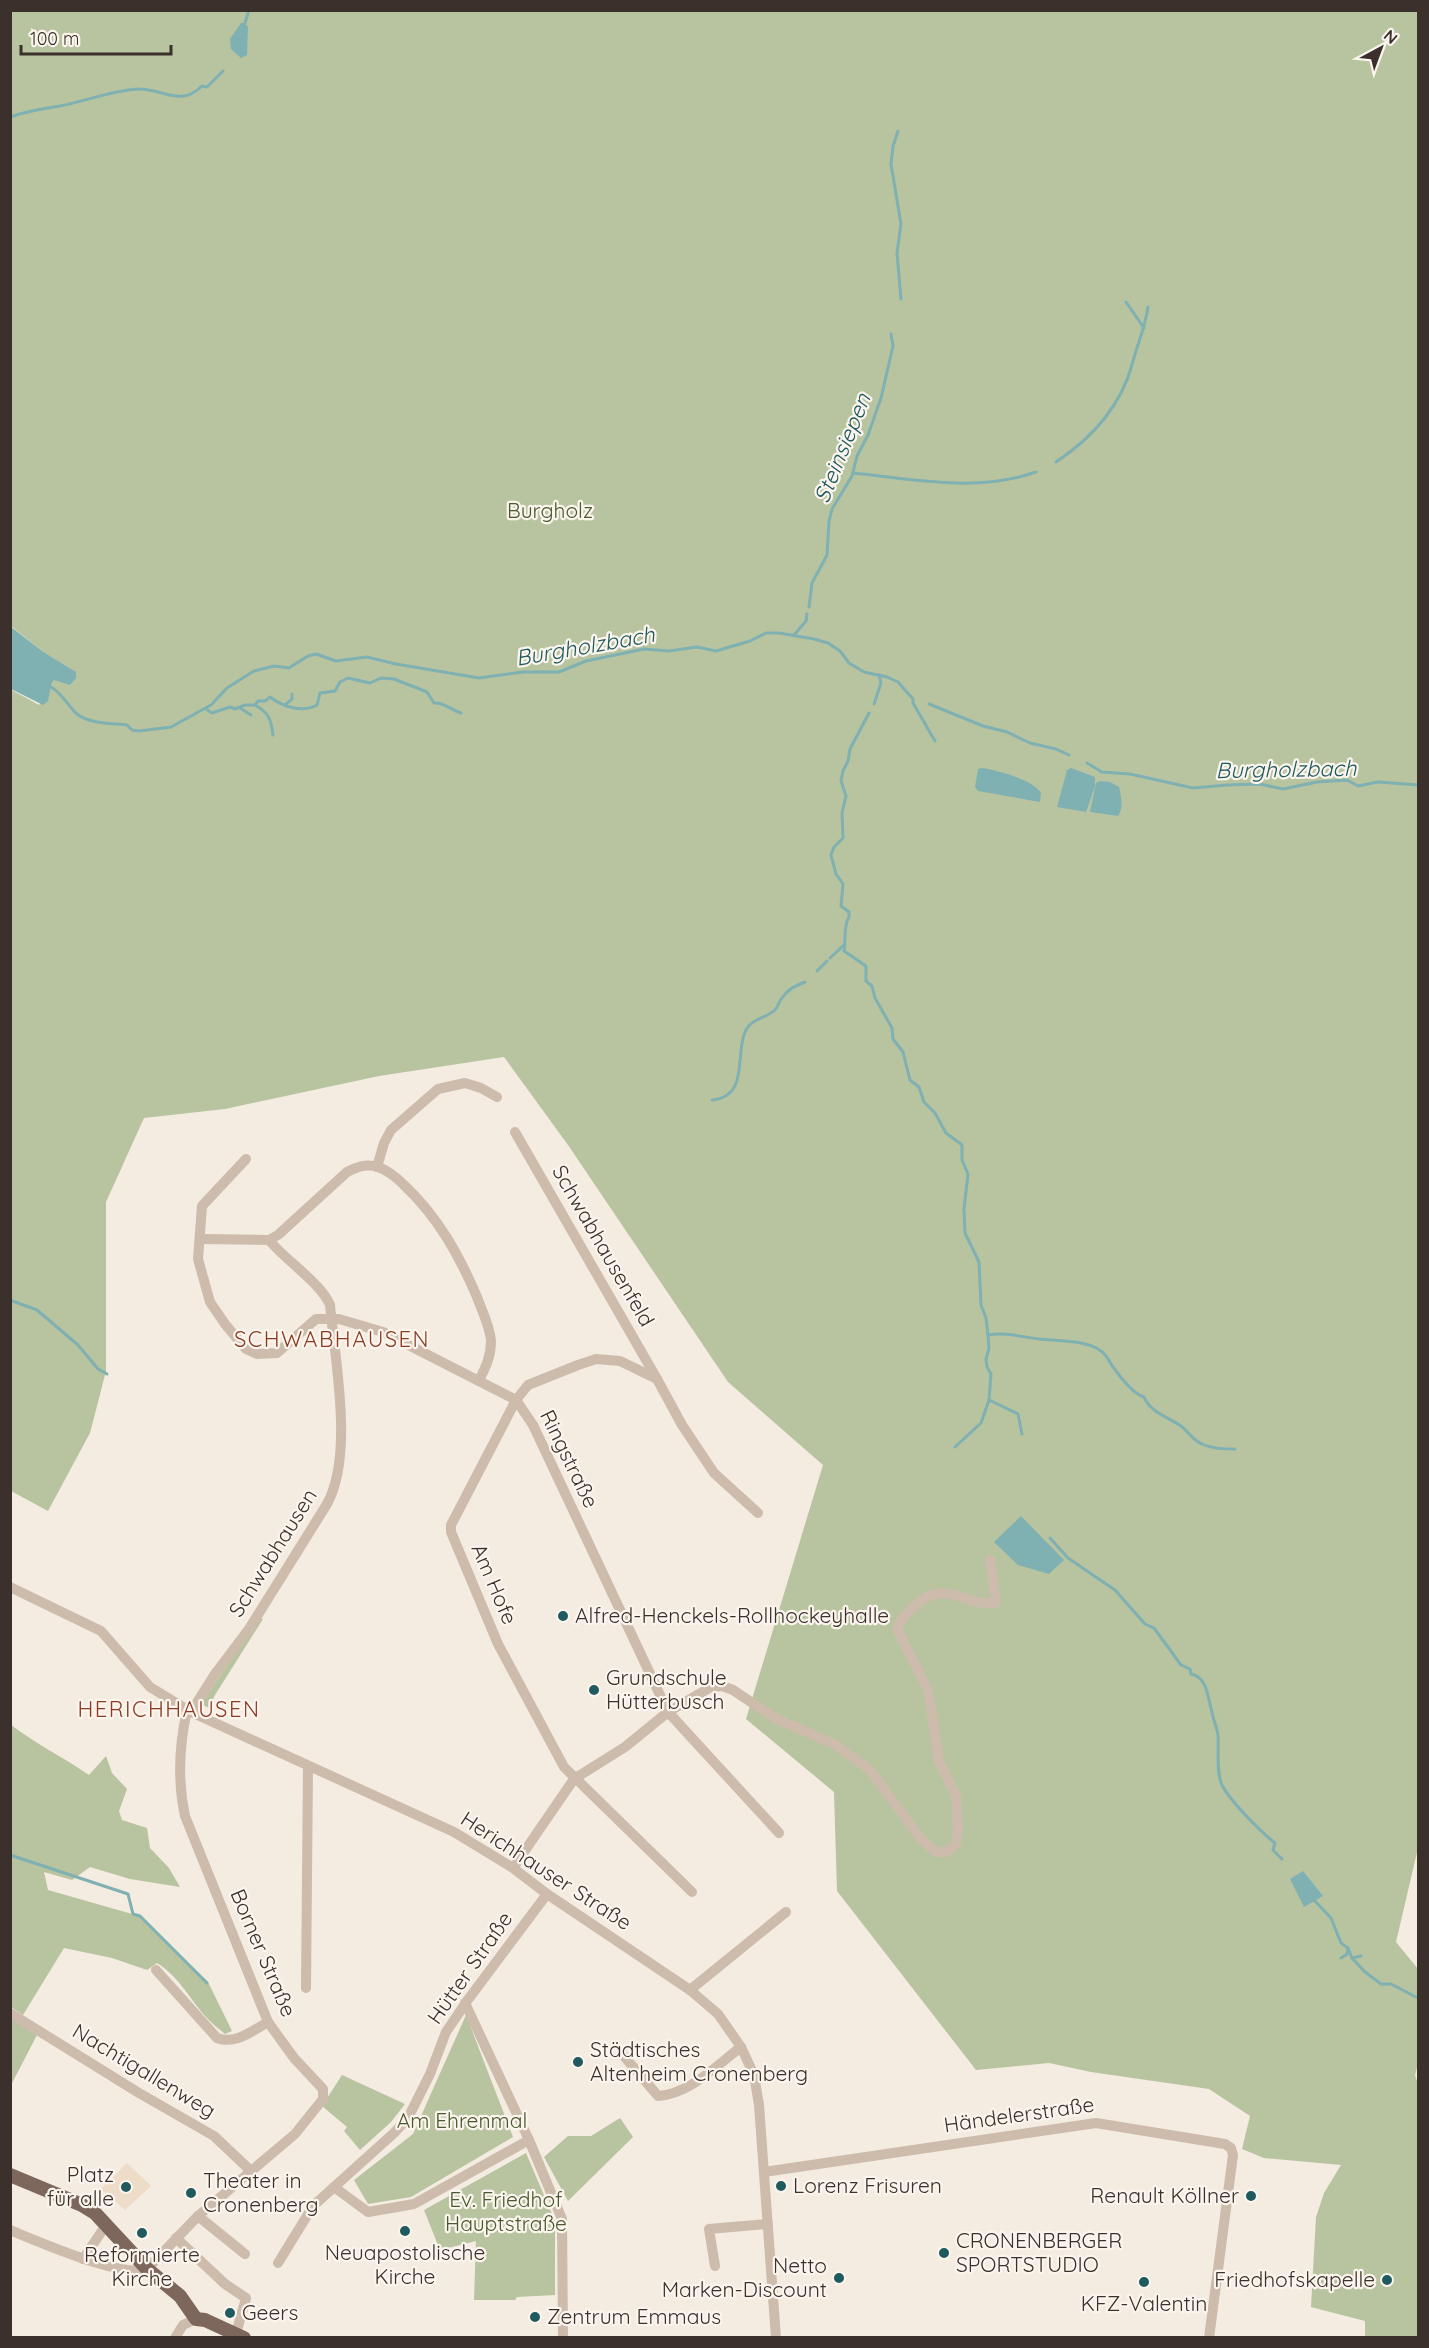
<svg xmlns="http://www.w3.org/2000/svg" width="1429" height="2348" font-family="Quicksand,sans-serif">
<rect width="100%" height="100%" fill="#f4ebe1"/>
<g fill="#b8c4a0">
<path d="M11,11H1418V1848L1396,1942L1418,1969V2064L1415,2075L1418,2084V2337H1365V2321L1311,2307L1316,2217L1324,2193L1341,2165L1264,2158L1242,2149L1250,2116L1209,2089L1091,2072L1049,2063L976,2070L837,1891L834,1792L746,1719L823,1465L728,1382L568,1145L504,1057L379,1076L225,1109L144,1118L106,1202V1371L90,1433L48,1511L11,1491L10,689L39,705L54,680L74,671L42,651L11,626Z"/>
<path d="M259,1618L263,1619L215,1695L210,1705L211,1709L201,1704Z"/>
<path d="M11,1725C36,1744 63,1757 89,1775L106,1756L112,1773L127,1789L119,1811L122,1820L147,1828L150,1848L169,1868L180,1887L130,1879L90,1867L72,1880L44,1872L48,1890L139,1916L208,1982L232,2031L225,2034C218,2028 210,2022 204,2015C189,1997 177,1975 157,1963L147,1970L112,1958L64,1948L23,2015L11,2007Z"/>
<path d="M466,2015L513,2137L411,2197L368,2204L354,2180L413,2134Z"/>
<path d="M11,2018L37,2035L11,2085Z"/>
<path d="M342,2075L405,2104L391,2122L360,2150L344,2131L347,2127L322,2106Z"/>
<path d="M620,2118L633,2137L568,2201L544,2157L568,2136H591Z"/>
<path d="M526,2153L555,2221V2295L517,2297L515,2300H474L476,2241L440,2250L424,2210Z"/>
</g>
<path fill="#ecdcc8" d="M127,2163L151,2186L125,2210L101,2189Z"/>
<g fill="#7fb0b2">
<path d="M241,23H245L248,27L247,55L241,58L231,49L230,39Z"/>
<path d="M10,626L42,651L76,672V678L70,685L54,680L51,685L48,701L43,705L11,689Z"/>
<path d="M982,768C997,770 1033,780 1041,793L1040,802L978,791L975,787L978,769Z"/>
<path d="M1071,768L1095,777V786L1086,812L1057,807L1067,770Z"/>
<path d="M1100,781L1110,782L1119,787C1121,796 1124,809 1118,816L1090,812L1096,783Z"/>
<path d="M1021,1516L1064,1560L1049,1574L1018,1565L994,1542Z"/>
<path d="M1303,1871L1323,1896L1304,1907L1290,1879Z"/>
</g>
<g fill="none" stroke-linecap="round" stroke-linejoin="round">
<g stroke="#7fb0b2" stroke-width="3">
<path d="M245,23L249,10"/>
<path d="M10,117C27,111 42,109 60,106C86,101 111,91 137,89C163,88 180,108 202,86L207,87L223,71"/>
<path d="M898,131L893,146L891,164L901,224L897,253L901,299"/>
<path d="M1126,302L1144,328"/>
<path d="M1056,462C1092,438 1120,408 1132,365C1137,345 1145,328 1148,307"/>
<path d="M853,473C915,479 976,493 1036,472"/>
<path d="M809,607L812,583L827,555L829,521L832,509L852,476L857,456L868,435L881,398L893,346L891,334"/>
<path d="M794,635L806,621L807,614"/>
<path d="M51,687C62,693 68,706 77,714C89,724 112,723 127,725L132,730L139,731L171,727L211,705L227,688L254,671L274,666L289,668L308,656L316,654L336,661L367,657L396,664L479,678L523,672H559L586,661L644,649L669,651L697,647L716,651L750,641L766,633H779L814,639L828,643L840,651L849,663L864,672L887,677L898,682L913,699V703L935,741"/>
<path d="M874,704L881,683L879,675"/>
<path d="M929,704L983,726L1007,732L1030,743L1056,749L1069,755"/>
<path d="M255,705C269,713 271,719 273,735"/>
<path d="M285,705L292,699V694"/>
<path d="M240,708L251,715"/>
<path d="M206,709L212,713L230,707L235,709L245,705H255L258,701H265L270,697C283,707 302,713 317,705L320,693L335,691L340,682L348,678L370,683L381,678L394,679L427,692L434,703C444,702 451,710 461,713"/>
<path d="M869,713L850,749L848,761L843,771L841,781L846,796L842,813L843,838L834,847L831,855L836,874L843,884L841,906L849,912V917C843,926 846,941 844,951L866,966V981L872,986L875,998L892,1028L893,1039L903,1052L910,1080L919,1087L924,1102L935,1113L946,1133L962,1145V1160L968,1174L964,1209L965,1233L979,1262L981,1305L986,1318L988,1335L989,1348L986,1359L987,1367L991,1374L989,1400L1018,1414L1022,1434"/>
<path d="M1087,763L1102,772L1130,774L1193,788L1227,785L1260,784L1283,789L1317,782L1347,780L1358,786L1378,782L1418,785"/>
<path d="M830,958L844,945"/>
<path d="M817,971L827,961"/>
<path d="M712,1100C749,1097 735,1055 745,1032C751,1018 765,1019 775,1010C778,1007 779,1001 782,998C788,989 795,986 805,982"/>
<path d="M10,1300L37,1310L78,1345L98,1369L107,1374"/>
<path d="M988,1335C1006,1332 1022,1337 1039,1339C1057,1341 1094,1339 1106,1356C1112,1366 1130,1393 1144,1397C1150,1412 1168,1417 1181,1426C1189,1432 1192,1440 1202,1444C1213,1449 1223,1449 1235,1449"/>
<path d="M955,1447L981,1423L989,1400"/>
<path d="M1050,1538L1068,1558L1115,1590L1145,1624L1154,1628L1181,1665L1190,1669L1191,1674C1208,1677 1208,1700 1212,1712C1213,1720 1217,1727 1218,1735C1219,1748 1216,1774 1222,1785C1230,1801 1260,1831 1275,1843L1273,1850L1282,1859"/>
<path d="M10,1855L128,1894L133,1914L140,1916L207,1983"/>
<path d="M1314,1900L1331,1918L1341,1943L1348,1948L1352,1958L1364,1971L1381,1984H1391L1418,1998"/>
<path d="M1341,1958L1347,1954L1348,1948"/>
<path d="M1352,1958L1361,1956"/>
</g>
<g stroke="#cdbbac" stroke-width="10">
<path d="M515,1132L657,1379"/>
<path d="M246,1159L202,1206L198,1259L210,1302L225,1324L246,1349L257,1354L277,1353L316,1319H339L383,1332L516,1400L533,1425L668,1712L779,1833"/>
<path d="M377,1167L384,1143L391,1130L438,1089L465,1083L481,1088L497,1097"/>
<path d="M200,1239L269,1240L278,1235L347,1172C357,1167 366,1163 378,1167C387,1170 397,1178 404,1185C438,1217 459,1255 477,1297C482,1311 490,1326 491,1341C491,1356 486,1367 479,1380"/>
<path d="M10,1587L101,1631L150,1687L191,1712L454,1832L513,1868L547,1894L690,1990L718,2014L741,2047L754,2075L759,2105L776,2338"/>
<path d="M191,1712L215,1674L249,1629L327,1504C354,1455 335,1361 330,1305C321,1283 285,1260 269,1240"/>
<path d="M513,1868L574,1779L625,1747L668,1712L711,1687L722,1686L733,1690L775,1718L834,1744L870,1770L921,1839L936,1852H947L956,1844L958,1830L956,1796L939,1761L928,1690L897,1629C900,1619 906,1615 913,1607C946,1576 962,1607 996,1603L990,1560"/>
<path d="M692,1892L564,1767L498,1644L451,1532V1525L516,1400L528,1385L578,1365L596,1359L620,1361L657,1379L682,1425L714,1473L758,1513"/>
<path d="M156,1970L217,2038C235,2045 252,2031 268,2022"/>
<path d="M306,1988L308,1766"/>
<path d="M690,1990L786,1912"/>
<path d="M465,2003L529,2140L562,2219L563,2338"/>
<path d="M10,2013L139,2093L214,2136L251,2171"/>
<path d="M623,2055L658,2096C690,2094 717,2065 741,2047"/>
<path d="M764,2172L1096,2123L1225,2144L1231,2148L1233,2155L1209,2338"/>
<path d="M334,2187L368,2212L414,2204L529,2140"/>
<path d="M198,2216L245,2254"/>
<path d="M10,2230C37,2241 121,2278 147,2269L198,2216L295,2134L323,2099V2089L294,2058L268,2022L185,1816C177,1779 179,1746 187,1710"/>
<path d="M176,2238L225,2284L246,2298L236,2334"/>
<path d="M83,2259L106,2225"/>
<path d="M278,2263L313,2206L394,2133L408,2118L430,2074L446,2032L467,2001L547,1894"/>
<path d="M715,2266L709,2229L768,2224"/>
<path d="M175,2338L183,2325L196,2319"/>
</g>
<path stroke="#7d675c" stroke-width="14" d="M10,2175L82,2205L95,2213L147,2269L180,2296L196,2319L205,2320L244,2338"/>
</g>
<g fill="#1f5a5e" stroke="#fbf5ee" stroke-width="2">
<circle cx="563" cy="1616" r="6"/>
<circle cx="594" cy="1690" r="6"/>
<circle cx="578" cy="2062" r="6"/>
<circle cx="781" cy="2186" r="6"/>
<circle cx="126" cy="2187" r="6"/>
<circle cx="191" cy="2193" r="6"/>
<circle cx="1251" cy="2196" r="6"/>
<circle cx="405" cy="2231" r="6"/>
<circle cx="142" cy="2233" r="6"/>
<circle cx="944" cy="2253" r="6"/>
<circle cx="839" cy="2278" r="6"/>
<circle cx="1387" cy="2280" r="6"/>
<circle cx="1144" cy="2282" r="6"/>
<circle cx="230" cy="2313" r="6"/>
<circle cx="535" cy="2317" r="6"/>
</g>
<g text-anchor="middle" stroke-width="4.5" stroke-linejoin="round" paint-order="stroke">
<g font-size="21" fill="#4a5a2e" stroke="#fbf5ee">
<text x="550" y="518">Burgholz</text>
<text x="462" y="2128">Am Ehrenmal</text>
<text x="506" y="2207">Ev. Friedhof<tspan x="506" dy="24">Hauptstraße</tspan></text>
</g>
<g font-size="21" fill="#3b302b" stroke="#fbf5ee">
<text transform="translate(603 1246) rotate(60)" y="7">Schwabhausenfeld</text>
<text transform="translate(569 1459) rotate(64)" y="7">Ringstraße</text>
<text transform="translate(273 1553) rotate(-58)" y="7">Schwabhausen</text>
<text transform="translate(494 1584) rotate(67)" y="7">Am Hofe</text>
<text transform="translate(546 1871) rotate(33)" y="7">Herichhauser Straße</text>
<text transform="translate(263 1953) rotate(67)" y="7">Borner Straße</text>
<text transform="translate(470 1968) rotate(-55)" y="7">Hütter Straße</text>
<text transform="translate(144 2071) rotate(31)" y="7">Nachtigallenweg</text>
<text transform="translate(1019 2115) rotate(-8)" y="7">Händelerstraße</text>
</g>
<g font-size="21" fill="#3b302b" stroke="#fbf5ee" text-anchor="start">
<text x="575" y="1623">Alfred-Henckels-Rollhockeyhalle</text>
<text x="606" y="1685">Grundschule<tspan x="606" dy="24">Hütterbusch</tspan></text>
<text x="590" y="2057">Städtisches<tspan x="590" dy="24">Altenheim Cronenberg</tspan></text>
<text x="114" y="2182" text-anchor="end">Platz<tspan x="114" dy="24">für alle</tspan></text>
<text x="203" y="2188">Theater in<tspan x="203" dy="24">Cronenberg</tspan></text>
<text x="793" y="2193">Lorenz Frisuren</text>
<text x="1239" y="2203" text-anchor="end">Renault Köllner</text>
<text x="956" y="2248">CRONENBERGER<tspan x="956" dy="24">SPORTSTUDIO</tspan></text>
<text x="405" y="2260" text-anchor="middle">Neuapostolische<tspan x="405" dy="24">Kirche</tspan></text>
<text x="142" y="2262" text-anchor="middle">Reformierte<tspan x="142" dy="24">Kirche</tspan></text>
<text x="827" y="2273" text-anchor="end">Netto<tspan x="827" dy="24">Marken-Discount</tspan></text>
<text x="1375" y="2287" text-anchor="end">Friedhofskapelle</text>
<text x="1144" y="2311" text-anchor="middle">KFZ-Valentin</text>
<text x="242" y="2320">Geers</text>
<text x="547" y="2324">Zentrum Emmaus</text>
</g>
<g font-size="22" font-style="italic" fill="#1f5a5e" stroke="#fbf5ee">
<text transform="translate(842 448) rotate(-68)" y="8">Steinsiepen</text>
<text transform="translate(585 646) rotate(-10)" y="8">Burgholzbach</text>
<text transform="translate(1286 769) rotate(-1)" y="8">Burgholzbach</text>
</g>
<g font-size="22" letter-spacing="1.5" fill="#8c3b22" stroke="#fbf5ee">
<text x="332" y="1347">SCHWABHAUSEN</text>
<text x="169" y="1717">HERICHHAUSEN</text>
</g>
</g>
<rect width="1429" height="2348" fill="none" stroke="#3b302b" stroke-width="24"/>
<g transform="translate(1381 48) rotate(41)" stroke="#fbf5ee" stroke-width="4.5" paint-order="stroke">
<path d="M0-4.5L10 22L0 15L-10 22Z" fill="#3b302b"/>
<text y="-9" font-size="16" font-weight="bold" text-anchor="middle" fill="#3b302b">N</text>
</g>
<path d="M21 45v9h150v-9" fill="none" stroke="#3b302b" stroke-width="3"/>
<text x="30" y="45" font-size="18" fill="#3b302b" stroke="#fbf5ee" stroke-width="4.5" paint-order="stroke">100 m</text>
</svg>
